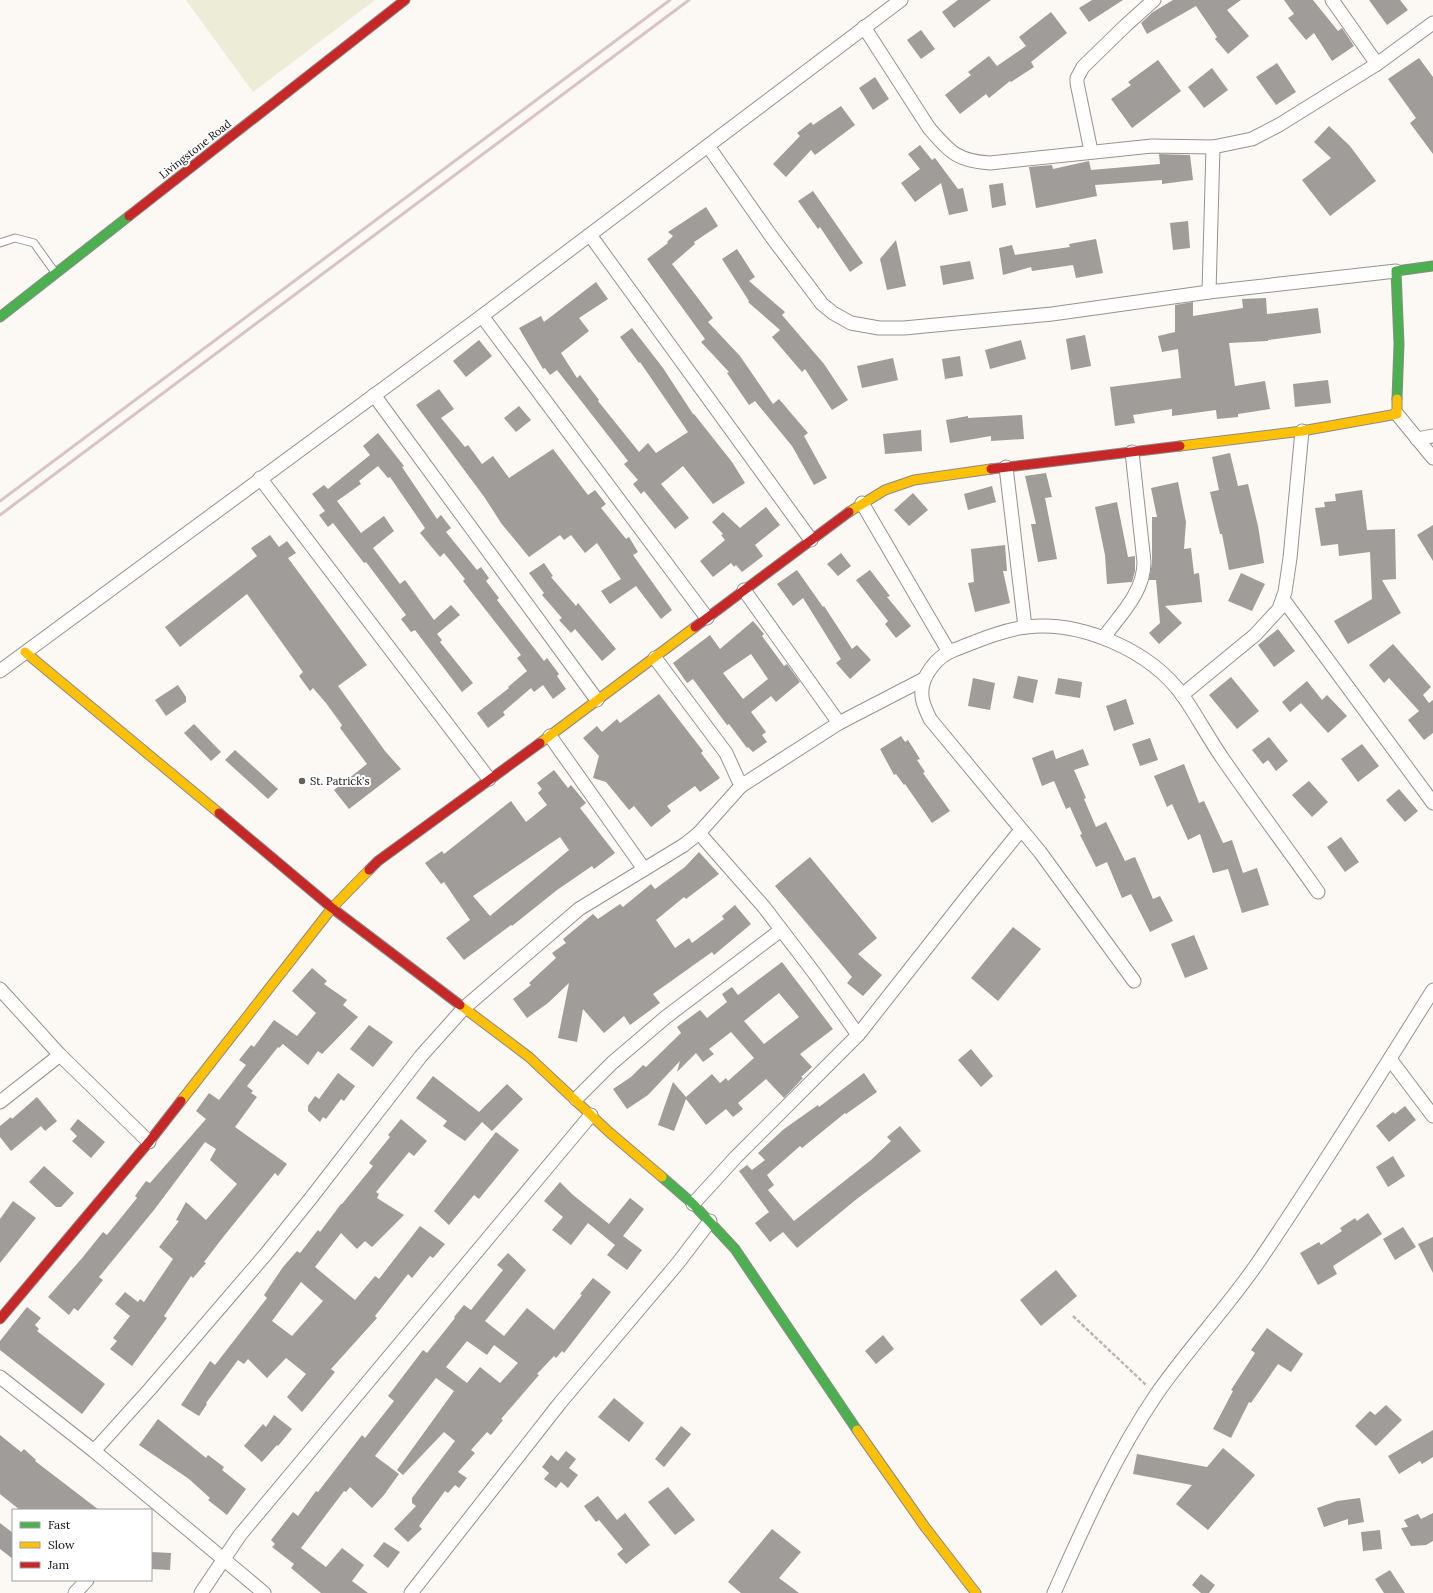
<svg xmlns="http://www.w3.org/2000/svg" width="1433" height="1593" font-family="Lora,serif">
<rect width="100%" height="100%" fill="#fcf8f4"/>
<path fill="#ececd7" d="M186,0H375L253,92Z"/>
<g fill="#9f9c99" fill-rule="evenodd">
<path d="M958,0H991L954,28L942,12Z"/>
<path d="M1092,0H1123L1089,22L1079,8Z"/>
<path d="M1173,0H1241L1227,10L1249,36L1228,54L1215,39L1217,37L1196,6L1147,34L1141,23L1153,12Z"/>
<path d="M1284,0H1313L1338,31L1342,28L1354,46L1332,61L1314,33L1306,40L1288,18L1294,14Z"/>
<path d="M1369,0H1400L1408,10L1387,25Z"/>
<path d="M1051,12L1067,33L1031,62L1034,67L1011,82L1010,81L989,98L986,94L960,114L945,95L971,75L968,72L989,56L997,66L1026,46L1019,37Z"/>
<path d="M921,30L935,49L921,59L907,40Z"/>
<path d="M1419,58L1433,77V154L1410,123L1416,118L1388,79Z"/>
<path d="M1158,60L1181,91L1132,128L1111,99L1131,85L1128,82Z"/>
<path d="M1277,63L1296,92L1276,105L1256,77Z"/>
<path d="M1212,68L1228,90L1204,108L1188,87Z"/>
<path d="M875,77L889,99L873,110L859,88Z"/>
<path d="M841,106L855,125L815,155L811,150L786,177L773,164L800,136L797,133L811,122L813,125Z"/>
<path d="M1329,126L1350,146L1376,181L1330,216L1302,180L1331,158L1314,142Z"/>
<path d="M920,145L932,160L935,158L958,189L963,188L968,211L949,215L941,183L915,202L901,183L920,169L908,154Z"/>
<path d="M1159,154L1190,155L1193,180L1162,184V180L1095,185L1097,196L1036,208L1029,167L1052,165L1053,169L1089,161L1091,170L1160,164Z"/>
<path d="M1003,183L1006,205L992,208L989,185Z"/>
<path d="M813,191L863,263L850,272L820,227L818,229L798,201Z"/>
<path d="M706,207L718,226L694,242L695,244L672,264L713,318L708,322L740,356L773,404L779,399L808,433L804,436L827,478L814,485L792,446L755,401L749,405L727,373L729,372L701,342L705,339L647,259L668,243L667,242L673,236L668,232Z"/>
<path d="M1188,221L1190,248L1173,250L1170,223Z"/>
<path d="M1096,239L1103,273L1076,278L1073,265L1032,271L1031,267L1003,275L999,248L1012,245L1015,255L1070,247L1069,244Z"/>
<path d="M896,240L906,286L887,290L880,259Z"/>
<path d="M737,249L755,277L749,281L785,312L782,315L824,364L848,400L832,410L805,369L802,372L772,337L780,330L748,302L749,301L722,259Z"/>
<path d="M970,261L974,279L943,285L940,266Z"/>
<path d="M596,282L608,299L579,318L589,331L561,353L577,378L580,375L599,400L598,401L639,452L648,443L656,453L688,432L640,362L639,363L620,337L632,328L663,368L693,414H694L732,462L745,483L713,504L683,466L661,484L689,518L675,529L644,491L641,494L633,484L638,480L624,464L628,461L557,370L550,375L545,368L543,369L519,328L541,316L544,322Z"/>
<path d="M1266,298L1267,314L1318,308L1321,333L1268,340V341L1229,343L1235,386L1265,381L1270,409L1238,414V417L1217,419L1216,410L1172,416V409L1133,415L1135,423L1115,426L1110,387L1181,378L1178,349L1162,352L1158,336L1175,332V305L1193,302V316L1243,308L1242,299Z"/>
<path d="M1085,335L1091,366L1071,370L1066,339Z"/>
<path d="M479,340L492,356L466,377L453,361Z"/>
<path d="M1021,340L1026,359L990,369L985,350Z"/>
<path d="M960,356L963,376L945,379L942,359Z"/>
<path d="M893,358L898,380L862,388L857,366Z"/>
<path d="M1328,380L1331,403L1295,407L1293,384Z"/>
<path d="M439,389L454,409L441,418L465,447L468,445L482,464L493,456L509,478L553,449L588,495L595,490L606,504L601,508L626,539L629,537L638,552L633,555L672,610L661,619L636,586L610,604L601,591L621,579L597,543L585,553L571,535L564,540L560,535L529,557L501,523L485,498L416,405Z"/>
<path d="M519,406L531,420L516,432L504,418Z"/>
<path d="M1022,415L1024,439L991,441V436L950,443L946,420L968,416V418Z"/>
<path d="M921,430L922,451L885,454L883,434Z"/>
<path d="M378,433L404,466L402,467L437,519L441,515L451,528L446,532L477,570L481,567L489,578L486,581L499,598L497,600L544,661L547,658L559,674L557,676L566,689L553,699L543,685L534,692L531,688L503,712L505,715L488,728L477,713L509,688L508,687L527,671L517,658L521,655L463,581L465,579L444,553L440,557L420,533L425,528L390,477L388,478L378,466L359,481L361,484L337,501L361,533L384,516L394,531L373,548L400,584L405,580L434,620L451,605L460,615L437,634L442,640L440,642L473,683L462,692L415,630L411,632L401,619L406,615L366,562L364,563L333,523L328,527L319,515L325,511L312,494L324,485L328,489L370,455L363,446Z"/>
<path d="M1230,453L1238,486L1248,484L1258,526L1264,563L1229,570L1222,534H1220L1210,492L1219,490L1212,457Z"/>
<path d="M1046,473L1052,497L1045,498L1057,559L1038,562L1031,524H1036L1025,476Z"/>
<path d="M1178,482L1186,522L1184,549L1191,548L1194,574L1199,573L1202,602L1165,606L1182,623L1159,644L1149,633L1160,623L1156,580H1149L1152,563V517H1157L1151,488Z"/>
<path d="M992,486L996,502L968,510L964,494Z"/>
<path d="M1362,490L1367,530L1395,529L1396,579L1382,580L1401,613L1348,644L1334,621L1372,599L1370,552L1339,556L1338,544L1321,546L1315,508L1325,507L1324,502L1336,501L1335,494Z"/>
<path d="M913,493L928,510L909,526L894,510Z"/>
<path d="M1117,502L1128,557L1135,556V571L1132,582L1107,584L1105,555L1095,507Z"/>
<path d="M766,507L780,525L755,545L763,556L742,572L736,565L734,567L731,563L713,577L700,561L725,540L721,535L723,534L712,522L723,512L740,528Z"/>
<path d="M1433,525V561L1417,535Z"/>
<path d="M270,535L279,547L287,541L296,553L288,558L367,665L338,686L385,751L401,769L349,809L334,790L367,764L340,728L342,725L326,703L313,688L310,691L299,676L303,672L247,594L180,647L165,627L257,556L251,548Z"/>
<path d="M1005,545L1007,571H1003L1010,603L975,612L968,583L974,582L971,549Z"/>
<path d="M841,553L851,566L838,576L827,564Z"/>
<path d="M544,563L553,576L551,577L576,606L578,603L616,649L602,661L575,629L571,633L559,620L562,618L542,595L544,593L529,573Z"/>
<path d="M797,570L823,607L824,606L852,649L857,645L871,660L850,679L836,663L841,659L803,598L793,606L777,584Z"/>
<path d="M870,570L890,596L887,597L911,626L896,638L885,624L888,621L856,580Z"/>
<path d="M1241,573L1265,584L1252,611L1228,601Z"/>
<path d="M753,621L764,634L762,636L784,666L787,664L800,682L776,702L771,696L751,712L766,732L762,735L767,742L753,752L748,747L747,748L729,724L727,725L693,679L687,683L673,663L710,635L720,649ZM751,654L768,679L743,699L723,673Z"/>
<path d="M1278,629L1295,651L1274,667L1258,645Z"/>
<path d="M1393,644L1431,687L1423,695L1429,703L1433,700V733L1424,740L1408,720L1419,711L1389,678L1384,683L1369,665Z"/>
<path d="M1018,676L1038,680L1033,703L1013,698Z"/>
<path d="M1231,677L1259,711L1237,729L1209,695Z"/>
<path d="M973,678L995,683L990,710L968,706Z"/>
<path d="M1058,678L1082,682L1080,698L1055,694Z"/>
<path d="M1307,681L1322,700L1327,695L1347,716L1328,733L1301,703L1290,712L1282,702Z"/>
<path d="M178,685L186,697V702L166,716L155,700Z"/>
<path d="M659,694L703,751L701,753L720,778L700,792L695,786L667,806L671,811L651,827L634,806L629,810L606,782L593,778L599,756L583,738L597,726L602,732L617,719L620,723Z"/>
<path d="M1126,699L1134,724L1114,731L1106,706Z"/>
<path d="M194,724L221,752L211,761L184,733Z"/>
<path d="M901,736L905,742L908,740L920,759L917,760L925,772L923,773L950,811L932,823L905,784L904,785L896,774L894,775L880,749Z"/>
<path d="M1269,737L1288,761L1276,771L1268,760L1263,764L1252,750Z"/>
<path d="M1150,738L1158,760L1140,766L1132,744Z"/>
<path d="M1362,744L1379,766L1358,782L1341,759Z"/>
<path d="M1083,749L1089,765L1074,770L1086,798L1084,799L1096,827L1106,822L1125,861L1135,857L1153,899L1160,896L1173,921L1150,932L1131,894L1122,898L1107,862L1096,867L1080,835L1082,834L1070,807L1066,809L1054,781L1042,786L1032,758L1053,750L1056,759Z"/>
<path d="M235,750L278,789L268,799L225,760Z"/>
<path d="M1184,764L1199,803L1204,801L1223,843L1232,840L1243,873L1257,868L1269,905L1242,913L1228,869L1213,873L1200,834L1188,840L1172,804L1167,807L1154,776Z"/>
<path d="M554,770L568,788L571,785L586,803L580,808L615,853L594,869L592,866L557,890L512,926L511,925L464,960L446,938L470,920L444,882L441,884L425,863L442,851L444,854L511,801L526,822L547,805L538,793L542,789L537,783ZM560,837L569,850L490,916L473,896Z"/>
<path d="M1309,781L1328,802L1312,817L1292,795Z"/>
<path d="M1399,789L1418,811L1405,822L1386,800Z"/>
<path d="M1341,837L1359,862L1345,872L1327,847Z"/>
<path d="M699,852L719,874L686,899L684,897L656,920L675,948L689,938L692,943L724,919L722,916L735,905L751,924L714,955L712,952L653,994L660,1003L630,1025L624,1016L604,1033L583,1009L577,1042L558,1038L569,983L548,1003L527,1018L513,999L531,985L529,983L556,958L552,953L566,943L563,939L593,914L598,919L620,904L623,907L651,884L655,889L685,867Z"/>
<path d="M810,857L877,938L858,954L882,975L863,996L847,983L852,977L775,886Z"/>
<path d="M1013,927L1041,949L998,1001L971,978Z"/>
<path d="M1194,935L1208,969L1185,978L1171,944Z"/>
<path d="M782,962L833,1029L800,1054L812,1067L801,1077L803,1078L784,1098L766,1079L738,1103L743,1109L733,1117L726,1109L706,1125L686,1099L674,1131L658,1125L673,1082L686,1097L712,1074L720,1083L726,1078L728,1081L754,1058L731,1032L709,1049L714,1054L703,1062L696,1053L677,1072L680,1061L648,1095L627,1109L613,1089L631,1077L643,1065L646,1067L681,1033L677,1027L700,1010L707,1018L727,1002L722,994L732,987L738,995ZM779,993L799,1017L764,1044L744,1021Z"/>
<path d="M312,968L327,981L324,984L347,1000L343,1005L358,1017L322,1054L318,1051L308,1065L283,1044L279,1048L278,1047L247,1086L253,1091L251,1093L257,1097L235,1127L287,1164L278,1176L275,1173L224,1236L204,1262L206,1263L193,1278L191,1276L164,1316L167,1318L132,1366L110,1349L117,1341L113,1338L130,1316L115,1304L125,1292L138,1302L140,1299L144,1302L173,1259L159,1247L179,1221L176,1220L186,1202L206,1220L237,1184L210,1160L216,1149L205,1142L154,1210L99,1277L103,1280L78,1311L74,1308L69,1315L48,1297L83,1257L103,1232L107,1235L137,1198L135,1196L146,1181L150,1183L206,1119L196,1111L209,1093L219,1100L246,1065L239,1060L251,1045L254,1047L274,1020L297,1036L316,1013L292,991Z"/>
<path d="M369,1025L393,1042L373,1067L350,1049Z"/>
<path d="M971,1049L993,1076L981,1087L958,1060Z"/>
<path d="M338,1073L355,1086L344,1101L341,1099L326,1119L323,1117L320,1122L308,1111V1106L315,1096L319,1099Z"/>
<path d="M864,1073L877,1092L846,1114L845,1113L802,1148L800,1146L767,1175L774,1185L768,1190L794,1221L871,1160L891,1141L887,1137L900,1126L921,1151L858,1198L797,1248L783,1232L770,1242L755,1223L769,1212L739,1171L747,1165L752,1170L765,1160L758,1153L784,1129L818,1105L819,1107Z"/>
<path d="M433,1076L479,1112L507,1084L523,1099L492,1131L482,1122L465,1141L443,1126L447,1121L416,1098Z"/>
<path d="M37,1097L57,1121L45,1131L41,1126L11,1151L0,1137V1126L11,1117L12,1119Z"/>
<path d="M1405,1106L1416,1120L1389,1142L1376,1126L1393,1112L1395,1114Z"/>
<path d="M78,1119L105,1142L91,1158L72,1141L77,1136L70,1129Z"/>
<path d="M401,1119L427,1141L414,1156L409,1152L376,1192L379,1194L377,1198L404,1215L372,1247L365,1241L357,1249L341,1233L315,1267L355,1300L375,1276L379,1279L420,1226L445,1244L433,1258L430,1256L412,1278L408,1274L375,1316L377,1318L331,1369L335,1372L302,1412L287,1397L306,1374L286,1358L267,1378L248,1359L244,1364L238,1360L206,1403L207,1404L199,1416L181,1405L210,1361L215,1365L267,1298L264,1295L283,1267L297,1251L300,1253L318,1230L320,1232L341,1204H342L373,1166L369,1163L390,1137L388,1135ZM301,1282L323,1301L292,1336L272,1321Z"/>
<path d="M496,1132L519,1150L479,1199L474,1195L449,1225L434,1211Z"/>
<path d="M1393,1156L1405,1176L1388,1187L1376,1167Z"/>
<path d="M44,1166L74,1193L61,1207H56L29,1182Z"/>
<path d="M560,1182L573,1195L609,1224L630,1198L644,1209L623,1236L642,1250L627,1270L607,1255L615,1245L588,1223L571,1245L552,1230L563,1217L544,1201Z"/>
<path d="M13,1201L36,1218L0,1263V1219Z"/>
<path d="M1368,1213L1382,1234L1333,1266L1337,1274L1318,1285L1300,1253L1319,1242L1321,1245L1342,1231L1340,1228L1355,1218L1357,1221Z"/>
<path d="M1403,1227L1416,1247L1395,1260L1383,1239Z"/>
<path d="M1433,1237V1273L1418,1244Z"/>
<path d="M508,1253L526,1270L485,1321L504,1336L527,1308L554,1330L582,1295L580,1294L593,1278L611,1292L564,1353L562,1351L556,1358L554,1356L537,1374L539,1375L501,1419L503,1420L491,1435L487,1432L471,1450L475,1453L458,1472L467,1478L459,1488L455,1485L448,1493L445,1491L419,1526L422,1529L408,1542L394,1529L416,1506L412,1503V1498L455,1441L444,1432L403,1475L397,1470L454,1391L436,1378L375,1456L399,1474L384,1495L372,1508L350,1487L346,1492L344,1491L301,1548L326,1567L342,1548L364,1565L352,1581L368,1593H321L291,1568L294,1564L272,1547L275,1544L271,1540L293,1512L298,1516L316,1491L318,1492L362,1435L365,1438L394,1401L388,1396L423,1350L427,1353L455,1318L454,1317L464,1305L471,1310L503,1270L497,1265ZM467,1341L487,1355L494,1345L518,1363L500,1383L480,1367L467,1383L446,1367Z"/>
<path d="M1056,1270L1077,1296L1041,1326L1020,1300Z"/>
<path d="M27,1307L41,1318L35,1325L39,1329L37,1331L105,1384L82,1414L0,1350V1341Z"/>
<path d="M1267,1328L1303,1354L1291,1372L1278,1364L1251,1403L1249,1402L1231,1438L1213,1429L1233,1391L1231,1390L1255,1353L1251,1350Z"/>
<path d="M883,1335L894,1349L876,1364L865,1351Z"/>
<path d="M614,1398L644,1423L629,1442L598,1417Z"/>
<path d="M1386,1405L1402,1420L1376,1446L1355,1426L1370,1411L1375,1415Z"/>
<path d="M274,1415L292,1429L278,1446L277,1445L262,1462L244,1446L263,1424L266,1427Z"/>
<path d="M158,1419L206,1458L208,1455L224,1467L222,1470L246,1489L227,1515L208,1500L210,1498L189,1479L139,1445Z"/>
<path d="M681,1426L691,1434L664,1467L655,1459Z"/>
<path d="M1433,1430V1457L1422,1464L1420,1461L1399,1474L1388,1456Z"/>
<path d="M0,1435L21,1452L24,1449L36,1460L35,1461L99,1510H20L0,1494Z"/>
<path d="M1223,1448L1255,1475L1208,1530L1176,1504L1192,1485L1133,1474L1137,1454L1207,1467Z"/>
<path d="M566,1451L576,1459L569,1468L578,1475L568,1488L561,1482L556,1488L544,1479L549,1473L542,1467L551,1455L558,1461Z"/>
<path d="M668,1487L695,1520L675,1535L648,1502Z"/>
<path d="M598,1496L617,1520L625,1513L650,1545L626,1564L617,1554L623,1549L599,1520L596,1522L584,1506Z"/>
<path d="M1360,1498L1364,1522L1348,1525V1519L1324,1527L1317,1508L1337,1501Z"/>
<path d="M1433,1513V1541L1426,1545L1411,1546L1401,1528L1408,1527L1404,1520L1418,1514L1421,1519Z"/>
<path d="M0,1523L13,1533V1559L0,1549Z"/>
<path d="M772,1529L801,1552L779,1578L799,1593H741L728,1582Z"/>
<path d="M1380,1530L1382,1549L1363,1551L1361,1532Z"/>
<path d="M384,1542L400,1552L388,1568L373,1556Z"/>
<path d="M151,1552L171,1553L170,1570L151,1569Z"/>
<path d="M1390,1570L1405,1593H1384L1375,1579Z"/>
<path d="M1201,1574L1215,1585L1209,1593H1201L1192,1585Z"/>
</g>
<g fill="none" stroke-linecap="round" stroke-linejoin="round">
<g stroke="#959392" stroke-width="9">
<path id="lane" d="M0,243L15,238L34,243L54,271"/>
</g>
<g stroke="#959392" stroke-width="15">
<g id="street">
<path d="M1332,0L1377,64"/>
<path d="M864,27L929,128C950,152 957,161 990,163L1152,146L1213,147L1252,139L1279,125L1377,64L1433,23"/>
<path d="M708,146L771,236L822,304L833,313L851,323L879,328H904L1052,314L1209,292L1396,271"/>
<path d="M1091,151L1077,83V78L1083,67L1125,26L1154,0"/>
<path d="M590,235L811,540"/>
<path d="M1209,292L1213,147"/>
<path d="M482,316L707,618"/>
<path d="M374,395L597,700"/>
<path d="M1397,414L1433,458"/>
<path d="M1417,439L1433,436"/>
<path d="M1006,467L1025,627"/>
<path d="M260,478L489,779"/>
<path d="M862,503L949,652"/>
<path d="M744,590L839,723"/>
<path d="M1283,599L1433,803"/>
<path d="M1104,637C1121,614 1144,592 1144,562L1132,452"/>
<path d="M0,671L482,316L901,0"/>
<path d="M1182,695L1255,635L1279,609L1285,592L1290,558L1302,431"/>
<path d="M550,736L644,869"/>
<path d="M741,786L839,723L924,679"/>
<path d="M699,833L764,907L815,974L858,1035"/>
<path d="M1134,981L1040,852L930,719C927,712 922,703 922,696C920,677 937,656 954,650C977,641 1002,630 1026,627C1081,620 1151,651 1183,696C1197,716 1209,739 1223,759C1254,804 1287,848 1318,892"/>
<path d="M0,989L60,1055L149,1142"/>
<path d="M1390,1059L1433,1116"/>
<path d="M576,1099L612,1063L666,1017L781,930"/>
<path d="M0,1102L60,1055"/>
<path d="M693,1204L736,1157L858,1035L969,894L1021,830"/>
<path d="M0,1377L94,1451L264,1593"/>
<path d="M94,1451L150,1389L266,1254L311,1198L421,1056L464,1008L579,909L684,845L699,833L741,786L726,753L655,658"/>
<path d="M75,1593L87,1580"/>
<path d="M201,1593L240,1535L591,1115"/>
<path d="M411,1593L560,1403L678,1263L710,1221"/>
<path d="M1054,1593C1084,1526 1114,1457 1156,1395C1187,1350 1225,1310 1257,1264C1318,1175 1375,1082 1433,990"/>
</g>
</g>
<g stroke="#8c8a88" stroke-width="11">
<g id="fast">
<path d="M0,317L129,216"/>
<path d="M1397,399L1399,344L1396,271L1433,266"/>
<path d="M662,1177L693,1204L735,1249L857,1430"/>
</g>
</g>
<g stroke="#8c8a88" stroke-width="11">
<g id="slow">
<path d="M1180,446L1302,431L1397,414V399"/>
<path d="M849,512L885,490L914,480L991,469"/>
<path d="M25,652L219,813"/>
<path d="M540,743L695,627"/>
<path d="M460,1005L529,1057L609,1132L662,1177"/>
<path d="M181,1101L332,908L369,870"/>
<path d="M857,1430L925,1527L976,1593"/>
</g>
</g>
<g stroke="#8c8a88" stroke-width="11">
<g id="jam">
<path d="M129,216L405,0"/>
<path d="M991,469L1180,446"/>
<path d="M695,627L849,512"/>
<path d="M219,813L332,908L460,1005"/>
<path d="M369,870L378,861L540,743"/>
<path d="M0,1319L149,1142L181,1101"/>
</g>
</g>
<path stroke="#b8b7b7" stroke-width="2.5" stroke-dasharray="4 2" stroke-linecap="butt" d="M1073,1316L1146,1385"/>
<use href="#lane" stroke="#fffefd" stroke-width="7"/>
<use href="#street" stroke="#fffefd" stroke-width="13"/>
<use href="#fast" stroke="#4caf50" stroke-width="9"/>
<use href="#slow" stroke="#ffc107" stroke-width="9"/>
<use href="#jam" stroke="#c62828" stroke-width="9"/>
<g stroke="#d9c3c8" stroke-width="3">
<path d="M0,501L670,0"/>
<path d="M0,515L689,0"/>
</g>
</g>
<circle fill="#61605e" stroke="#fff" stroke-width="1.5" cx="302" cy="781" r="4"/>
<g text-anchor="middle" stroke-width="4" stroke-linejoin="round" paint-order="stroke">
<g font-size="11" fill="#0e0e0e" stroke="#fff">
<text transform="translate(195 149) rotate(-38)" y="4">Livingstone Road</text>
</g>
<g font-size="11" fill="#0e0e0e" stroke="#fff" text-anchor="start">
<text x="310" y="785">St. Patrick's</text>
</g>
</g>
<rect x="12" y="1509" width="140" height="72" fill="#ffffff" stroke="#9f9f9f"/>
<rect x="20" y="1522" width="20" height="6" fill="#4caf50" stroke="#9f9f9f"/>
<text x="48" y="1529" font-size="12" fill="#0e0e0e">Fast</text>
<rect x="20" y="1542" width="20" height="6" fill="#ffc107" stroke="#9f9f9f"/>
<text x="48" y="1549" font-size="12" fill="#0e0e0e">Slow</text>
<rect x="20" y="1562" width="20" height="6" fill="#c62828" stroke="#9f9f9f"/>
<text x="48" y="1569" font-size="12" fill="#0e0e0e">Jam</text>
</svg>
